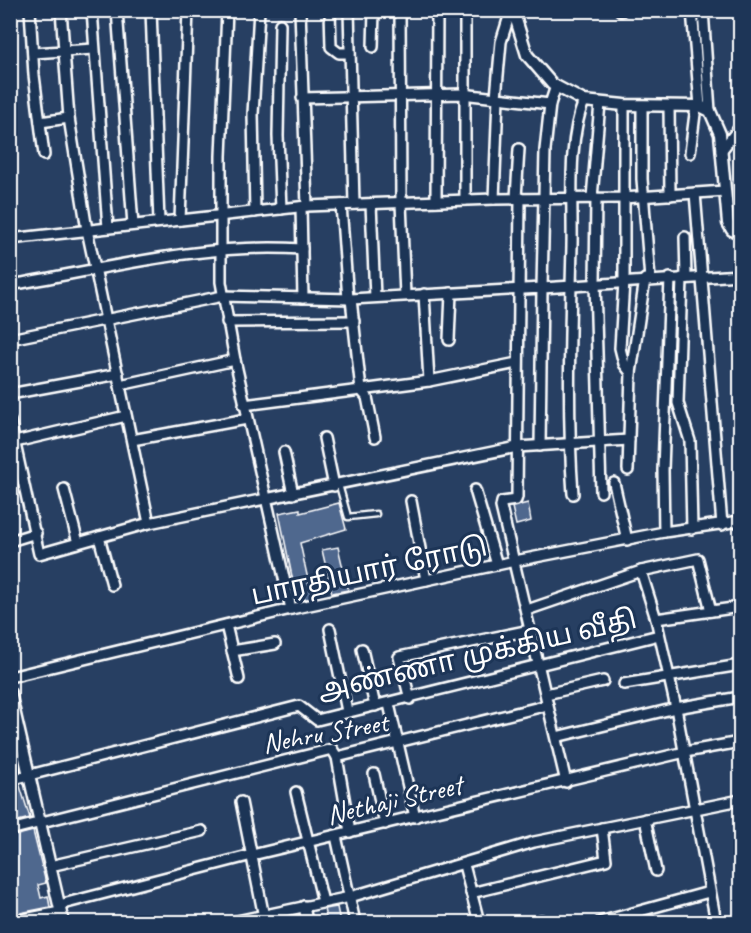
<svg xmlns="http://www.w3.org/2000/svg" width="751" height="933" font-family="Caveat,'Noto Sans Tamil',sans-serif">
<rect width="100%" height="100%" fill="#273f62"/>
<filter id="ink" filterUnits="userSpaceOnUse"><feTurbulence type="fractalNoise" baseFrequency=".0167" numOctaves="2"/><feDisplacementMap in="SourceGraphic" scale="12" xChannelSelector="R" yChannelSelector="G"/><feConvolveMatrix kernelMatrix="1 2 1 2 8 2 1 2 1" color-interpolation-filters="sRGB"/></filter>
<g filter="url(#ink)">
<g fill="#50678e" stroke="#fff" stroke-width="1.5">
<path d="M339,503L346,529L300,543L312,598L297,601L279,513L300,509V513Z"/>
<path d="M528,503L531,521L516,525L512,507Z"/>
<path d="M338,547L348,590L332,593L322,550Z"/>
<path d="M10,746L20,770L10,773Z"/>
<path d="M20,786L30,818L10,823V789Z"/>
<path d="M33,831L46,883L38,885L41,898L48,896L50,907L10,915V837Z"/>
<path d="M337,907L340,922H327L324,909Z"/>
</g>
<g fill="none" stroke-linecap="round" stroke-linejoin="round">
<g stroke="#fff" stroke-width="9">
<path id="service" d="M339,485L348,517L376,514"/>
</g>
<g stroke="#fff" stroke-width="14">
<g id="minor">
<path d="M30,10L34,75L44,155"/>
<path d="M61,10L69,118L87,230L149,523"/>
<path d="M92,10L108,228"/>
<path d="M117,10L133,225"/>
<path d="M151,10L159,222"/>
<path d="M227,10L221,156V282L235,360L291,609"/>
<path d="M300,10L307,206"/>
<path d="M330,10L331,47L339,53H350"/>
<path d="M349,10L354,204"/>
<path d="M400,10L401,203L405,295"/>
<path d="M620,10L621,11"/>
<path d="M692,10L700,106"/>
<path d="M703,10L710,111"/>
<path d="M280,24L278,136L281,209"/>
<path d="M373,47L374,10"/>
<path d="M33,53L94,49"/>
<path d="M496,97L501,42L511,10"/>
<path d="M302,98L462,94L550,104L556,86"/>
<path d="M550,104L545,150L542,288L740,275"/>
<path d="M624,105V281L620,348L624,364L631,373"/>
<path d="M642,106V179L650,279"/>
<path d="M669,106L670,195"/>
<path d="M40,122L69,118"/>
<path d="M721,151L740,127"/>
<path d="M690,153L696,106"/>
<path d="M695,193L722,525"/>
<path d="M516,198L519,149"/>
<path d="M520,198L517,497L516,500L502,502L501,507L566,782"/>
<path d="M592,198L600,103"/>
<path d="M596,198L595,283L601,492"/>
<path d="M494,199L498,98"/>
<path d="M465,200V10"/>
<path d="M436,201L437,10"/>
<path d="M371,204L375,297"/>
<path d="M341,205L348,299"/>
<path d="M301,207L303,298"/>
<path d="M255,212L253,114L259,10"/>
<path d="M180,220L188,10"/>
<path d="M685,237L686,277"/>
<path d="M10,239L307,206L494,199L623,198L725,191"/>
<path d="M682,278L678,403L690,441L692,529"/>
<path d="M10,285C106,269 205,242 302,249"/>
<path d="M424,294L429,381"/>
<path d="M227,322L354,321"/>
<path d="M10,339L223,296L351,299L542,288L540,446"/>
<path d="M449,340L451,293"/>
<path d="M120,385L235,360"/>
<path d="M361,390L429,381L517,363"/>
<path d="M361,390L367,397L375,437"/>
<path d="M10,394L118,374"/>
<path d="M244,405L361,390L351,299"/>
<path d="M10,421L39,554L149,523L517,447L629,440"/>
<path d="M324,438L334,486"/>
<path d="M132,440L247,419"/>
<path d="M15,442L126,416"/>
<path d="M284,452L293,494"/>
<path d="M628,470L631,373L645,279"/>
<path d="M614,483L627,540"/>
<path d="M64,489L78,543"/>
<path d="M475,490L497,565"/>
<path d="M573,494C567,412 570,329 572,246C573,202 567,142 584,101"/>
<path d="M411,501L426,580"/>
<path d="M664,532L663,470L670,278"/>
<path d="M99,537L112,585"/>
<path d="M10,541L36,533"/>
<path d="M641,571L698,559L711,611"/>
<path d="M527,610L641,571L656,619L676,708L716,922"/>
<path d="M656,619L740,607"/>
<path d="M226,625L239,679"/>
<path d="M330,629L347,711"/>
<path d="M362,649L375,706"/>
<path d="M232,651L275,644"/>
<path d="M10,677L291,609L515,561L664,532L740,521"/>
<path d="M624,684L740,665"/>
<path d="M546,694L603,681"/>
<path d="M410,699L399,657L530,630"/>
<path d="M389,704L415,817"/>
<path d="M556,737L676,708L740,697"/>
<path d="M337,757L350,832"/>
<path d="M374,774L385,824"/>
<path d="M10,780L299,706L317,720L659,635"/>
<path d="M296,792L323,902"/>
<path d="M241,802L265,922"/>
<path d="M645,819L656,871"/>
<path d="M10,830L332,749L337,757L548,705"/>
<path d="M336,836L355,922"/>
<path d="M464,865L479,922"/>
<path d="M50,866L202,831"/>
<path d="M471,893L606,860L602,828"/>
<path d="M59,905L252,855L685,752L740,742"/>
<path d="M304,906L307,922"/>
<path d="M541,920V922"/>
<path d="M10,922L60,912"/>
<path d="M232,922L350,897L534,842L740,800"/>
<path d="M600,922L709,892"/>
</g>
</g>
<g stroke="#fff" stroke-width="15">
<g id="tertiary">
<path d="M513,10L527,55L552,84L584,101L624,105L700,106L710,111L720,134L728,223L732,230L740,233"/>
<path d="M10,693L63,922"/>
</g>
</g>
<use href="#service" stroke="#1d3557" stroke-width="4.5"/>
<use href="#minor" stroke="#1d3557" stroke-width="9"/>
<use href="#tertiary" stroke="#1d3557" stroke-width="10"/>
</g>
</g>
<g text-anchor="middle" stroke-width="6" stroke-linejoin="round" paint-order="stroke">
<g font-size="28" fill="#fff" stroke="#1d3557">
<text transform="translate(369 570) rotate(-12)" y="10">பாரதியார் ரோடு</text>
<text transform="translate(477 654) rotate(-13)" y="10">அண்ணா முக்கிய வீதி</text>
<text transform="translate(325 732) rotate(-10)" y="10">Nehru Street</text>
<text transform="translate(394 799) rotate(-13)" y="10">Nethaji Street</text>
</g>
</g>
<rect width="751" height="933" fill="none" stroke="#1d3557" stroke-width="36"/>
<rect x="18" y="18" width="715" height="897" fill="none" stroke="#fff" stroke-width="2" filter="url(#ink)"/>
</svg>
